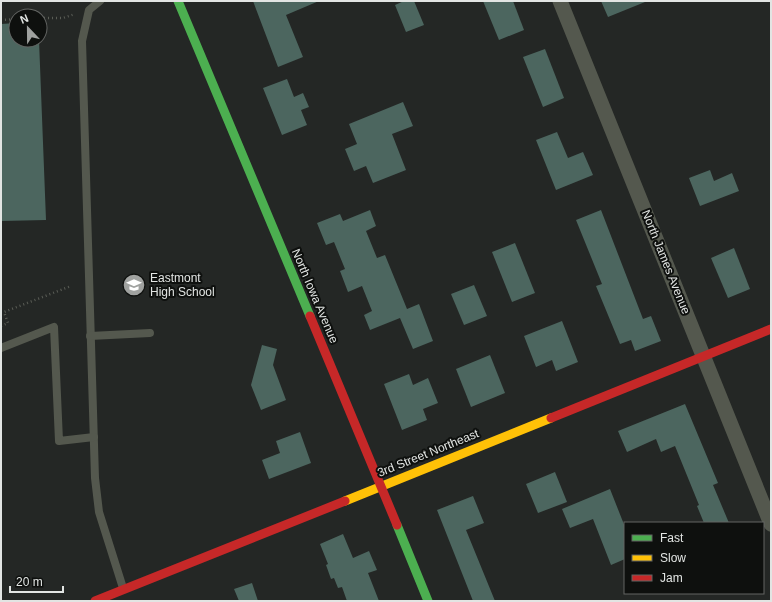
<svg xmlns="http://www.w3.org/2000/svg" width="772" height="602" font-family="Arial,sans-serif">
<rect width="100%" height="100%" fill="#242725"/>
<g fill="#4c665f">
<path d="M253,1H319L286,15L303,57L278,67Z"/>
<path d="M404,1H414L424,25L406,32L395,5Z"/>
<path d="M483,1H513L524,30L499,40Z"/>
<path d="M601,1H645V2L608,17Z"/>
<path d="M16,23V40H39L46,220L1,221V24Z"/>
<path d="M545,49L564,98L543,107L523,57Z"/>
<path d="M287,79L294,97L303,93L309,107L301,110L307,125L282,135L263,88Z"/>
<path d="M403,102L413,126L392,134L406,170L373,183L366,166L354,171L345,149L357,144L349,124Z"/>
<path d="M557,132L568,158L583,152L593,175L556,190L536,140Z"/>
<path d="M710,170L714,181L732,173L739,191L700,206L689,178Z"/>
<path d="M370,210L376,226L366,231L377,258L385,255L407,309L419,304L433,341L413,349L400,318L370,330L364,315L372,311L362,286L348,292L340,271L345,269L334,242L326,245L317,223L340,214L343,221Z"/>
<path d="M601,210L643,319L651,316L661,341L635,351L631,340L620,344L596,286L602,284L576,220Z"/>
<path d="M515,243L535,293L512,302L492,252Z"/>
<path d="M734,248L750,289L728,298L711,258Z"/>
<path d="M474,285L487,316L464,325L451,294Z"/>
<path d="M562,321L578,362L556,371L552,360L536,367L524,336Z"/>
<path d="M262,345L277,349L273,365L286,400L261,410L251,385Z"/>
<path d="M490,355L505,393L471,407L456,369Z"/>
<path d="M409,374L413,385L428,378L438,403L423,409L427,420L402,430L384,384Z"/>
<path d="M685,404L718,483L713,485L729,523H704L697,506L699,505L675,446L661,452L656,439L627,452L618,431Z"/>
<path d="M300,432L311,463L269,479L262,460L280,453L276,441Z"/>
<path d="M555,472L567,502L538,513L526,484Z"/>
<path d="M610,489L625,527V559L611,565L593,519L570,528L562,509Z"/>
<path d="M473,496L484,523L466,530L495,601H473L437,510Z"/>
<path d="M343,534L353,558L369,551L377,570L368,573L379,601H347L342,587L338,588L334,578L331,579L326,565L328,564L320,544Z"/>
<path d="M252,583L258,601H239L234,589Z"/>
</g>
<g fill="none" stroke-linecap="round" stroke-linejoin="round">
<g stroke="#5a5d56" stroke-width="2.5" stroke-dasharray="1 3" stroke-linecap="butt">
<path d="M40,18H63L75,14"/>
<path d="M1,20L16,19"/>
<path d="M1,326L8,323L4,312L71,286"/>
</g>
<g stroke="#54584e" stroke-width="8">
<path d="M100,1L89,10L82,41L95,478L99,512L123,588"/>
<path d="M90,336L150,333"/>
<path d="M1,348L54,327L59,441L94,437"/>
</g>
<path stroke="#54584e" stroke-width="15" d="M560,1L771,524"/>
<g stroke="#4caf50" stroke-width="9">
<path d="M178,1L310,316"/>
<path d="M397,525L428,601"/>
</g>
<path stroke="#ffc107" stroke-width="9" d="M345,501L551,418"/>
<g stroke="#c62828" stroke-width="9">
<path d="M310,316L397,525"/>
<path d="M551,418L771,329"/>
<path d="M95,601L345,501"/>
</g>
</g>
<defs>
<g id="school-disc" transform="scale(1.15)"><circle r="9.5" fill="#a0a2a0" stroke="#0e100e"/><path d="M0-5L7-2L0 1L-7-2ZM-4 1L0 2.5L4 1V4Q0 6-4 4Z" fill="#fff"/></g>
</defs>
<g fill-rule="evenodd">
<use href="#school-disc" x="134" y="285"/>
</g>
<g text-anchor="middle" stroke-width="4" stroke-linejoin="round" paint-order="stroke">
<g font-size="12" fill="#e2e5e3" stroke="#0e100e">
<text transform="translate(666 262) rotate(68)" y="4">North James Avenue</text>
<text transform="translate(315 296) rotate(67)" y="4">North Iowa Avenue</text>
<text transform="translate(428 453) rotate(-22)" y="4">3rd Street Northeast</text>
</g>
<g font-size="12" fill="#e2e5e3" stroke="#0e100e" text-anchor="start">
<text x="150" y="282">Eastmont<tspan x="150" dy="14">High School</tspan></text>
</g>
</g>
<rect width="772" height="602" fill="none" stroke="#e2e5e3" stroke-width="4"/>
<rect x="624" y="522" width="140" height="72" fill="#0e100e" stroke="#636563"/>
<rect x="632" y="535" width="20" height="6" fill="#4caf50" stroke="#636563"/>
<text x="660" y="542" font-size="12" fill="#e2e5e3">Fast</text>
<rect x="632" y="555" width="20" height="6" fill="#ffc107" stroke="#636563"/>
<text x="660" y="562" font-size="12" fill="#e2e5e3">Slow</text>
<rect x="632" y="575" width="20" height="6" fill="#c62828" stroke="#636563"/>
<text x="660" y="582" font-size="12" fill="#e2e5e3">Jam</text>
<g transform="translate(28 28) rotate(338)"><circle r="19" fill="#0e100e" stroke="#636563"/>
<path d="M0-3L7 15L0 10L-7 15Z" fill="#a0a2a0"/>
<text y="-6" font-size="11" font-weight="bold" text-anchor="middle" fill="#e2e5e3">N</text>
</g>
<path d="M10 586v6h53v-6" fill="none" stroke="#e2e5e3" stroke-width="2"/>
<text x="16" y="586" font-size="12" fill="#e2e5e3" stroke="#0e100e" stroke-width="3" paint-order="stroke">20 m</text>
</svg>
